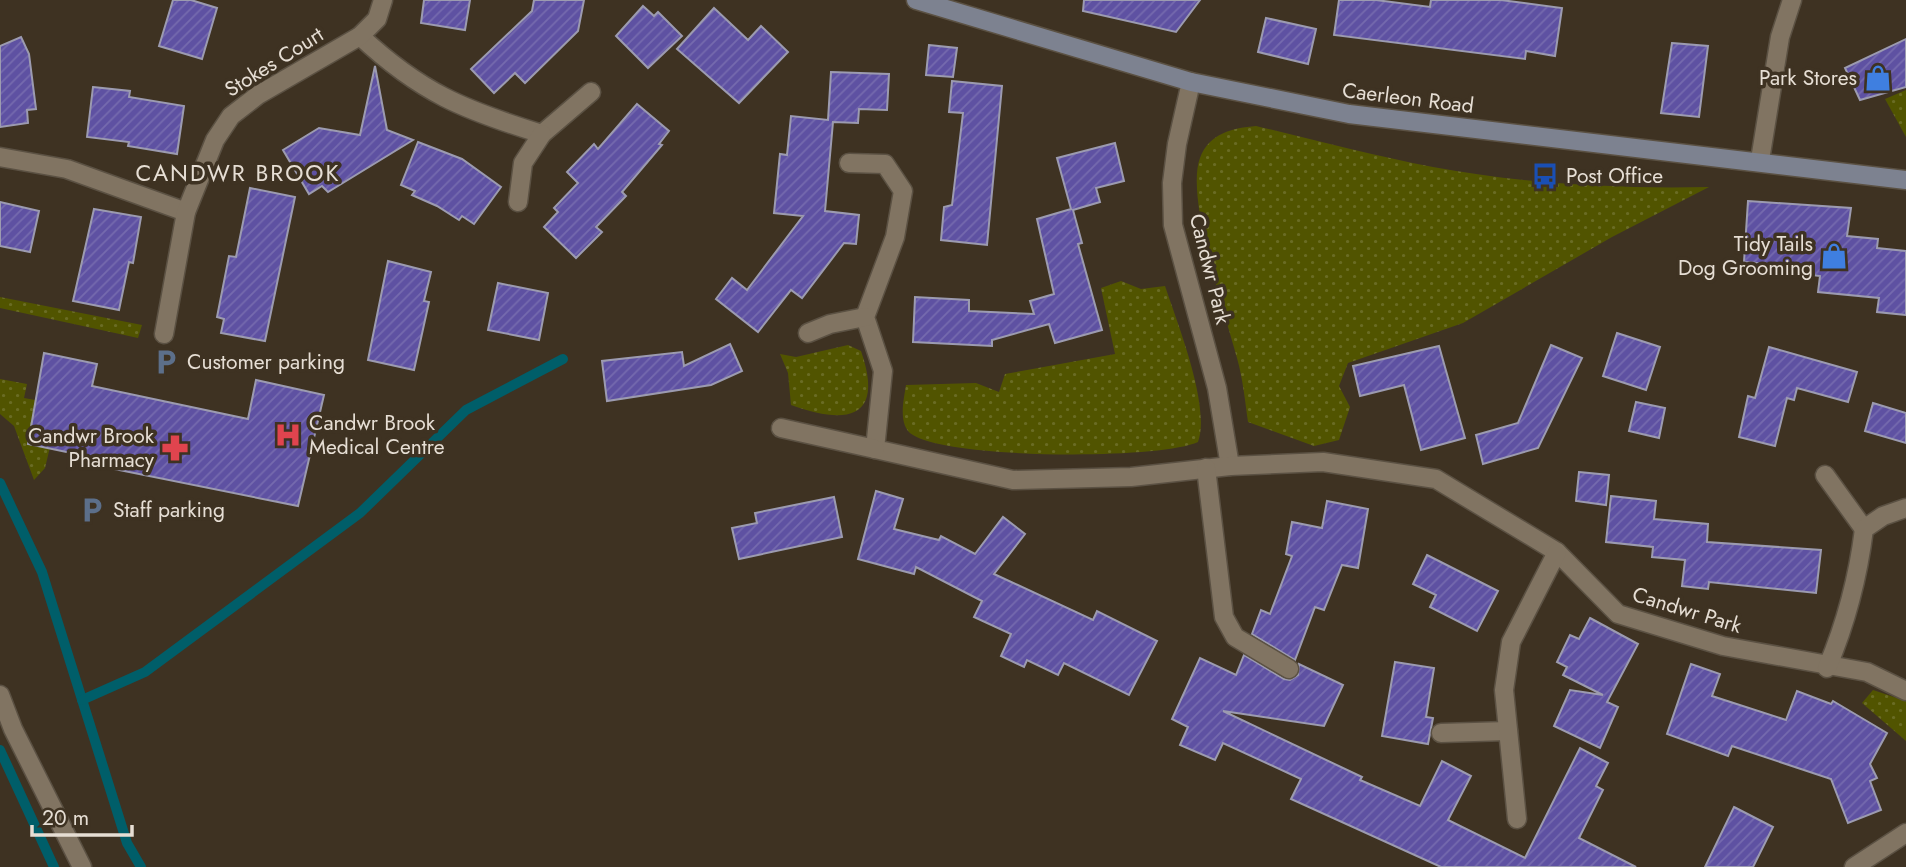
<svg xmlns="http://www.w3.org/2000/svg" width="1906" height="867" font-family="Jost,sans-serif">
<defs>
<pattern id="grass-dots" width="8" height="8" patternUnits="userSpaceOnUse" patternTransform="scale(1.75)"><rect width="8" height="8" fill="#515400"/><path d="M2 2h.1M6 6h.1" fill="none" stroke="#6a6c24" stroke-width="1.8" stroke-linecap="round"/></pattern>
<pattern id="building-hatch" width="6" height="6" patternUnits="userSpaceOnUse" patternTransform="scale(1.75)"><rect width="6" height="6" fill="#5e51a2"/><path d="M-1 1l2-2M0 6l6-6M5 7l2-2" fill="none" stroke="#756aae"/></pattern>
</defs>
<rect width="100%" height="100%" fill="#3e3222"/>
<g fill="url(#grass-dots)">
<path d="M1906,90V137L1885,99Z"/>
<path d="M1256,126C1315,140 1374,156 1433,167C1525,184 1617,189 1709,187L1612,237L1463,323L1348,363L1339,386L1350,407L1339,440L1314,446L1248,422C1245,401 1243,379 1237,358C1226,316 1185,197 1200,158C1209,133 1233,128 1256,126Z"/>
<path d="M1121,281L1141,289L1165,286C1177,322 1211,407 1198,442C1159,460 951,459 913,435C897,426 904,399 906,385L976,383L999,392L1005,374L1115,354L1101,288Z"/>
<path d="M0,297L142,325L138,338L0,308Z"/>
<path d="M848,345L861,351C885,420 846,425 791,405L788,373L780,354L796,357Z"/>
<path d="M0,379L27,384L24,398L35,400L28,444L50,447L45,468L34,480L14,426L0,414Z"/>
<path d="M1873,690L1906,701V741L1862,703Z"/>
</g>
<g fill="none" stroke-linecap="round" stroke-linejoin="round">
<g stroke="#005e69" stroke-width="10">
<path d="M0,483L42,572L127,843L141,867"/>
<path d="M82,700L145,672L360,513L466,410L563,359"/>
<path d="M0,750L54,867"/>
</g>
</g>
<g fill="url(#building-hatch)" stroke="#9c9bb0" stroke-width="2">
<path d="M173,0H191L217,8L202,59L159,46Z"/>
<path d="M424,0H470L465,30L421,23Z"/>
<path d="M534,0H584L578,31L525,83L515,73L494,93L471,69L532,11Z"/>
<path d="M1084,0H1200L1176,32L1083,11Z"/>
<path d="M1339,0H1376L1430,7L1431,0H1501L1562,8L1555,56L1526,51L1525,59L1334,35Z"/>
<path d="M643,6L654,16L658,12L682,36L648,68L616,36Z"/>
<path d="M714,8L748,40L761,26L788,52L739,103L677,49Z"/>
<path d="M1266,18L1316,29L1308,64L1258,52Z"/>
<path d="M21,37L29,54L36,109L27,110L28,123L0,127V46Z"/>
<path d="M1906,39V87L1860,100L1845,68Z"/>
<path d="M1672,43L1708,46L1699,117L1661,113Z"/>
<path d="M929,45L957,48L953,77L926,75Z"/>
<path d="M375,66L387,130L413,140L328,192L322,186L309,194L283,150L319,128L360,135Z"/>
<path d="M831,72L889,74L887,110L859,109L858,123L833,122L825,211L859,215L856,244L844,243L802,298L791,290L758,332L716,299L732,278L747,290L803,216L774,213L780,154L787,155L791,116L828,120Z"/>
<path d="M952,81L1002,86L987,245L941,240L944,207L952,205L963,113L949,112Z"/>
<path d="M93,87L130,91L129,97L184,106L177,154L128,146L129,142L87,137Z"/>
<path d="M637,104L669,131L659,144L662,145L622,192L626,196L596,227L602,232L576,258L544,227L558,212L554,208L578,183L567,172L594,144L598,149Z"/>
<path d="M418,142L462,159L501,187L474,224L462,216L459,220L437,206L412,195L415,191L401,185Z"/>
<path d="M1115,143L1124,181L1096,188L1100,202L1073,210L1082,243L1078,244L1102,330L1055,343L1049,324L992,340V346L913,342L915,297L969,300V311L1034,314L1030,301L1054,294L1037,219L1071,209L1057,158Z"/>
<path d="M250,188L295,197L265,341L221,333L224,319L217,317L229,256L236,257Z"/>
<path d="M1748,201L1851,208L1847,236L1878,239L1877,248L1906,251V315L1877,312L1879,298L1818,292L1820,276L1797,273V266L1744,262Z"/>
<path d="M0,202L39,211L30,252L0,246Z"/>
<path d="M94,209L141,217L133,263L129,262L119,310L73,301Z"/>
<path d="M388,261L431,272L424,301L429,302L414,370L368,360Z"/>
<path d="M498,283L548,293L539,340L488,330Z"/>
<path d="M1617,333L1660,347L1646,390L1603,376Z"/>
<path d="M730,344L742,371L711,385L607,401L602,361L682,352L684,366Z"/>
<path d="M1551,345L1582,358L1538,448L1483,464L1476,435L1518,423Z"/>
<path d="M1439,346L1465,438L1421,450L1404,385L1360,396L1353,366Z"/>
<path d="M1769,347L1857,372L1848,402L1797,388L1794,400L1787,398L1775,446L1739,437L1748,396L1755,398Z"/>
<path d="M44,353L97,364L92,386L248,419L256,380L324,395L298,506L104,467L105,460L28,444Z"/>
<path d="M1636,402L1665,408L1659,438L1629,431Z"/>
<path d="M1873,403L1906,413V443L1865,431Z"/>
<path d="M1579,472L1609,475L1606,505L1576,501Z"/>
<path d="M876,491L903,499L894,529L939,540L941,536L975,554L1003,517L1025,534L994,574L1093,620L1097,611L1157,641L1129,695L1064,663L1058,675L1027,660L1024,667L1001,656L1011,634L974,617L982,601L916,567L914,574L858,559Z"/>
<path d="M1611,496L1656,501L1654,519L1708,524L1707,542L1821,550L1816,593L1709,582L1708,589L1682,586L1685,560L1652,557L1653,547L1606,542Z"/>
<path d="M834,497L842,537L739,559L732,528L757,523L755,513Z"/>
<path d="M1327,501L1368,509L1358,568L1342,565L1324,610L1315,607L1295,660L1252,634L1261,610L1270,614L1292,556L1286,554L1292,522L1322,528Z"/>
<path d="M1427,555L1498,591L1477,631L1430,607L1436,595L1413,584Z"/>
<path d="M1590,618L1638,644L1607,702L1618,707L1600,748L1554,726L1570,690L1603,695L1563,675L1567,667L1557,662L1570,635L1579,639Z"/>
<path d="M1244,655L1284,679L1290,680L1298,675L1299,664L1343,685L1324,726L1223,711L1362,777L1360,780L1420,806L1442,761L1471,776L1448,820L1525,858L1580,748L1608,763L1596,786L1603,790L1579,838L1636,867H1441L1291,799L1301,779L1223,743L1215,760L1180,745L1188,727L1172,719L1200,658L1236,675Z"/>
<path d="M1395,662L1434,668L1426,717L1433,718L1428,744L1382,736Z"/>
<path d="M1691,664L1720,674L1712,696L1786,720L1797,691L1831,704L1833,701L1887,733L1870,764L1877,778L1870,781L1881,810L1848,823L1831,779L1732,746L1728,756L1667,734Z"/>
<path d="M1734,807L1773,827L1753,867H1705Z"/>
</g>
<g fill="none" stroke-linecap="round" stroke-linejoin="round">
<g stroke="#5b5143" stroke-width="21">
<g id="street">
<path d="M360,36C421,93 464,110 542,134L591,92"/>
<path d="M1191,82L1177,144L1172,183L1173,225L1217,388L1230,466"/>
<path d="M0,157L67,169L186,212"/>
<path d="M1760,160L1780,37L1792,0"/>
<path d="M849,163L885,164L903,191L895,237L865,317L883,371L875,449L1013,480L1131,477L1230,466L1323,462L1436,479L1557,552L1618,614L1723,646L1867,672L1906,691"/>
<path d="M518,202L523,163L542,134"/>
<path d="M808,333L830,324L865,317"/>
<path d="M164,334L186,212L215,140L231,116L258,95L360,36L377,19L383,0"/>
<path d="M781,428L875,449"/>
<path d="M1206,468L1224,617L1235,637L1289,669"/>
<path d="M1825,475L1864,529"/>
<path d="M1827,668C1846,623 1858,578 1864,529L1883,516L1906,508"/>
<path d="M0,695L13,729L82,867"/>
<path d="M1441,733L1508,731"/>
<path d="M1517,819L1504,690L1511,642L1557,552"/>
<path d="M1854,867L1906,833"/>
</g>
</g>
<g stroke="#5b5143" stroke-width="21">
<path id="secondary" d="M916,0L1191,82L1349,114L1906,180"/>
</g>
<use href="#street" stroke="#817462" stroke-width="18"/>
<use href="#secondary" stroke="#7d8290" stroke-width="18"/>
</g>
<defs>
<g id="shop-bare" transform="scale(2.1)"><path d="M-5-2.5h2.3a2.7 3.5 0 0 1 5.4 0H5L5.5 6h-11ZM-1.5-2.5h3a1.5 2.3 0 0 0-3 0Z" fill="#3f7fe0" stroke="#3e3222" stroke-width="2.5" paint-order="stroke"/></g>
<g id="bus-bare" transform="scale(2.1)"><path d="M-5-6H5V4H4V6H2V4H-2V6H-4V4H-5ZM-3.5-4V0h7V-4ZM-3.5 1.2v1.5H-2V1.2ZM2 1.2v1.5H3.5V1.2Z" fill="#1a4fb4" stroke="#3e3222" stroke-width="2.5" paint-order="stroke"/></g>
<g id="parking-bare" transform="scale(2.1)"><path d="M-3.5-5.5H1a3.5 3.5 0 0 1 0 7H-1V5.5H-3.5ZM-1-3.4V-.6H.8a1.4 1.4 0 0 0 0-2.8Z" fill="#5c6f8a" stroke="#3e3222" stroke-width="2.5" paint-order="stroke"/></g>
<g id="hospital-bare" transform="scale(2.1)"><path d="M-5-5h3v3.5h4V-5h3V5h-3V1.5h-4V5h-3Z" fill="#e0444e" stroke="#3e3222" stroke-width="2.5" paint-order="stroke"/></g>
<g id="pharmacy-bare" transform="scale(2.1)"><path d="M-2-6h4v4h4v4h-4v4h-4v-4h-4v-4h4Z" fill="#e0444e" stroke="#3e3222" stroke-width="2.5" paint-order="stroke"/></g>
</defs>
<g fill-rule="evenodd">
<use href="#shop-bare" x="1878" y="78"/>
<use href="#bus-bare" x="1545" y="176"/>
<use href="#shop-bare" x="1834" y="256"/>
<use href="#parking-bare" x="166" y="362"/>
<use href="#hospital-bare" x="288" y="435"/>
<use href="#pharmacy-bare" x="175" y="448"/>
<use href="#parking-bare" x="92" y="510"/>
</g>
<g text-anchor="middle" stroke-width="7" stroke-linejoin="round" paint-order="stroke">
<g font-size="21" fill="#e6ded4" stroke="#3e3222">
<text transform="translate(274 62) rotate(-32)" y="7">Stokes Court</text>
<text transform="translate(1408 98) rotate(7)" y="7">Caerleon Road</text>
<text transform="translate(1210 269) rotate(76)" y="7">Candwr Park</text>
<text transform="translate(1687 610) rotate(17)" y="7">Candwr Park</text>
</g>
<g font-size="21" fill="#e6ded4" stroke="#3e3222" text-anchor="start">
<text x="1857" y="85" text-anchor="end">Park Stores</text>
<text x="1566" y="183">Post Office</text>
<text x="1813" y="251" text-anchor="end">Tidy Tails<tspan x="1813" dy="24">Dog Grooming</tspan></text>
<text x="187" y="369">Customer parking</text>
<text x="309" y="430">Candwr Brook<tspan x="309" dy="24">Medical Centre</tspan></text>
<text x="154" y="443" text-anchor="end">Candwr Brook<tspan x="154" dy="24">Pharmacy</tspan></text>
<text x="113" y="517">Staff parking</text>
</g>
<g font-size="23" letter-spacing="2" fill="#e6ded4" stroke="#3e3222">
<text x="238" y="181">CANDWR BROOK</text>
</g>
</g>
<path d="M32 825v10h100v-10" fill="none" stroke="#e6ded4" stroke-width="3.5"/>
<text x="42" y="825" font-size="21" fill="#e6ded4" stroke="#3e3222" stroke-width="5" paint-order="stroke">20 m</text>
</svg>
